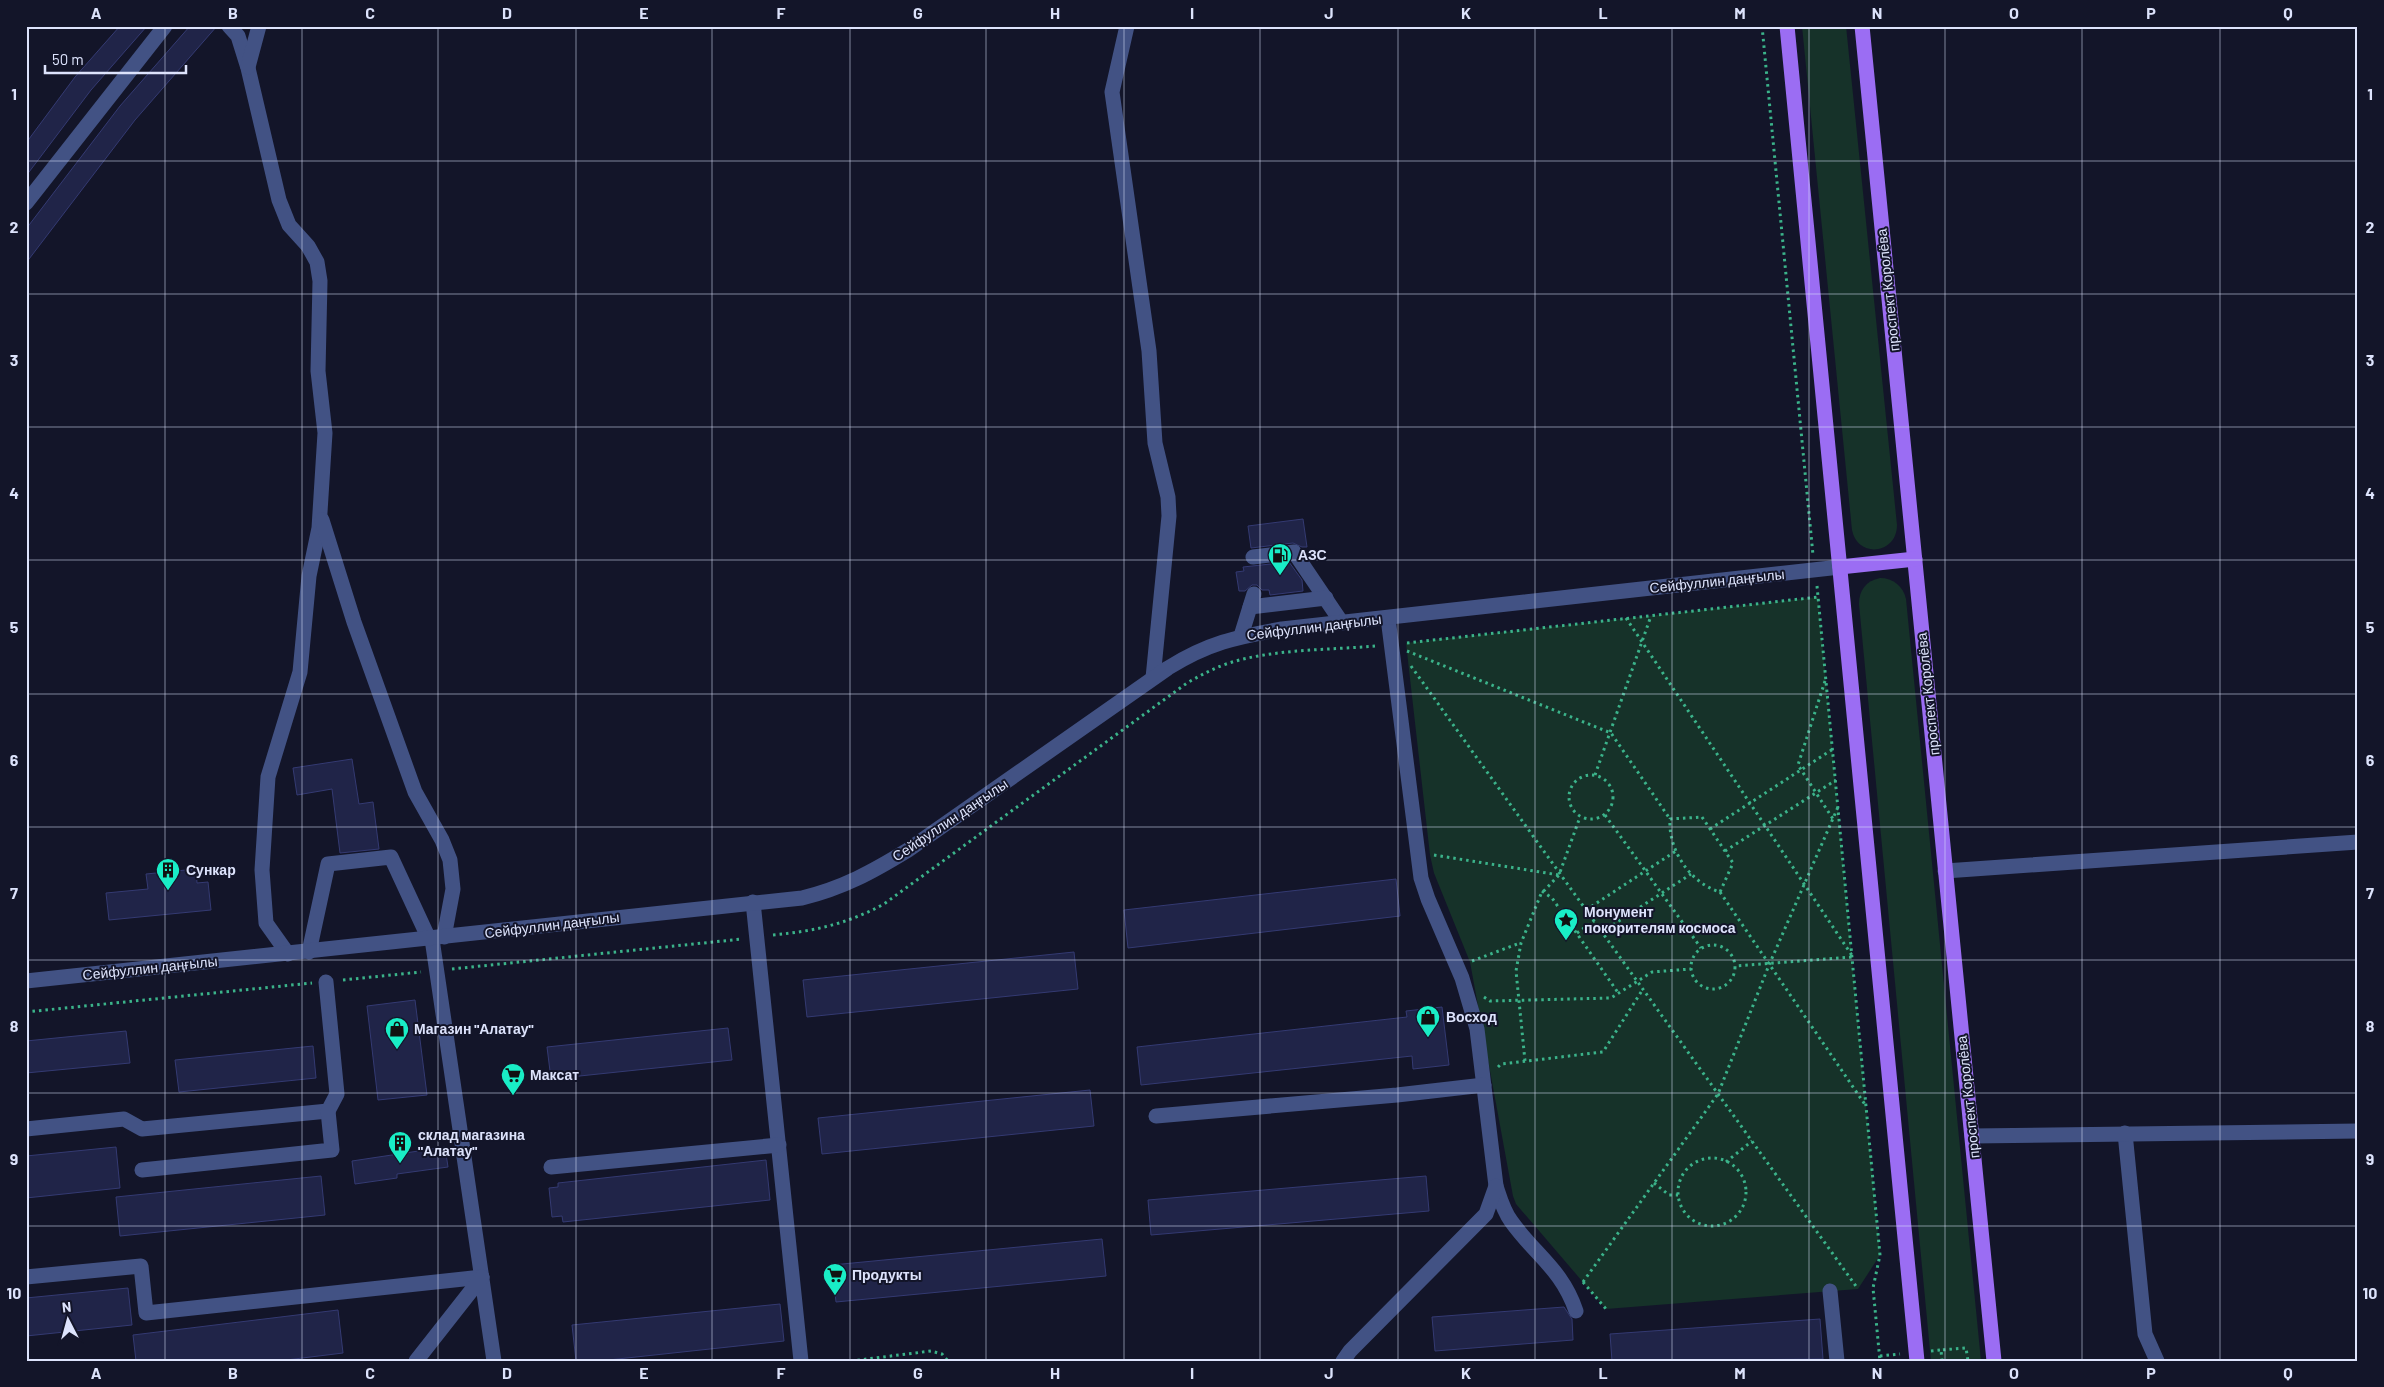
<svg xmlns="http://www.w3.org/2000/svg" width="2384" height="1387" font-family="Barlow,sans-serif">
<rect width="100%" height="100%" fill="#131529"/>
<g fill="#163229">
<path d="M1802,26H1846L1897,525C1897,554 1858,559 1852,530Z"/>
<path d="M1880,578C1893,578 1903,586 1906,599L1981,1361H1931L1859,604C1859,590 1866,581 1880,578Z"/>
<path d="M1818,597L1880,1255L1858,1289L1606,1309L1516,1204L1513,1196L1470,962L1434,873L1430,855L1406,643Z"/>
</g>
<g fill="#202448" stroke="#343a72">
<path d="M120,26H147L91,90L26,176V143L75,77Z"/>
<path d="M190,26H217L135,120L26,263V229L120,106Z"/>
<path d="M1303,519L1307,547H1302L1293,543L1251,548L1248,526Z"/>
<path d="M1289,562L1302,580L1303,591L1270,595L1269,590H1262L1257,585H1252L1245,591H1239L1236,572L1244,571L1243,567Z"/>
<path d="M352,759L359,804L373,802L379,849L340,853L332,789L297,795L293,768Z"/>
<path d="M196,869L197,883L208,882L211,910L109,920L106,893L148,889L146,874Z"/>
<path d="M1396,879L1400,916L1128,948L1124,910Z"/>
<path d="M1074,952L1078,989L807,1017L803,980Z"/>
<path d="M415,1000L427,1095L378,1100L367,1006Z"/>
<path d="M1442,1007L1449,1065L1413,1069L1412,1056L1141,1085L1137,1047L1407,1017L1406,1011Z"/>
<path d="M728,1028L732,1060L551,1079L547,1047Z"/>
<path d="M126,1031L130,1063L26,1073V1041Z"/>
<path d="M313,1046L316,1078L179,1092L175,1060Z"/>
<path d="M1090,1090L1094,1126L822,1154L818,1118Z"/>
<path d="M116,1147L120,1188L26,1198V1156Z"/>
<path d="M445,1147L448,1167L397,1174V1178L355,1184L352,1161Z"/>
<path d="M766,1160L770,1200L563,1222L562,1216L552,1217L549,1188L558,1187V1183Z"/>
<path d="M321,1176L325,1215L120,1236L116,1197Z"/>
<path d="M1426,1176L1429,1211L1151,1235L1148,1200Z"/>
<path d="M1102,1239L1106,1276L836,1302L832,1265Z"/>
<path d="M128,1288L132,1325L26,1336V1298Z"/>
<path d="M780,1304L784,1341L599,1361H576L572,1325Z"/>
<path d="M1564,1307L1572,1319L1573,1340L1435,1351L1432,1317Z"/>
<path d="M338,1310L343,1353L278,1361H136L133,1335Z"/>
<path d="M1820,1319L1823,1359L1612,1361L1610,1334Z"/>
</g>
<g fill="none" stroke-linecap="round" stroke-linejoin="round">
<g stroke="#3bb38a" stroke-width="3" stroke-dasharray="2.5 4" stroke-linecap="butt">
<path d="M1762,26L1813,555"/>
<path d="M1817,586L1880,1255L1873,1288L1880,1361"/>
<path d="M1626,618L1853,957L1736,966"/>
<path d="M1407,643L1818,597"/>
<path d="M1407,651L1611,733L1670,819"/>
<path d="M1411,666L1858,1289"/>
<path d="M1825,681L1798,765L1833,819"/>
<circle cx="1591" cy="797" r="22"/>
<path d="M1595,775L1651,616"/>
<path d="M1605,815L1701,948"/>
<path d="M1702,817L1733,863L1720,892C1690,883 1668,850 1670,819Z"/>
<path d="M1710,829L1833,749"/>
<path d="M1725,851L1836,780"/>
<path d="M1434,855L1559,875"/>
<path d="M1542,891L1552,898L1619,994"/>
<path d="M1720,892L1866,1106"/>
<path d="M1586,910L1676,851"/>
<path d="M1602,932L1691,874"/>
<path d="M1577,933L1594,921"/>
<path d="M773,935C815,931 847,924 884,904L1187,683C1201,675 1214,668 1229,663C1273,649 1329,650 1376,646"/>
<circle cx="1713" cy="967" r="22"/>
<path d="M1472,961L1520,943"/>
<path d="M452,969L742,939"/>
<path d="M343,980L421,972"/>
<path d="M1484,997L1490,1001L1611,998L1652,972L1691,969"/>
<path d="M26,1012L312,983"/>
<path d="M1525,1061L1516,971L1521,943L1541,894L1559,875L1580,817"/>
<path d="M1498,1067L1501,1064L1603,1052L1643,989"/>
<circle cx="1712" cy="1192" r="34"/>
<path d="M1726,1162L1752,1141"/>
<path d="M1654,1183L1669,1195H1678"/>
<path d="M1583,1282L1718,1094L1769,965L1838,807"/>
<path d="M1583,1282L1606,1309"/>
<path d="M1931,1351L1941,1350"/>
<path d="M1880,1356L1900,1354"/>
<path d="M851,1361L931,1351L942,1354L948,1361"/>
<path d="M1942,1361L1941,1350L1966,1348L1968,1361"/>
</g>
<g stroke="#425284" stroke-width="15">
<path d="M229,26L238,36L248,68L279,200L289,225L308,246L317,262L320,281L318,371L325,433L319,528L309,576L300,672L268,777L262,870L266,923L288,954"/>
<path d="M1127,26L1112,92L1149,351L1155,443L1168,497L1169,516L1153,678"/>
<path d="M248,67L259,26"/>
<path d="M26,203L165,26"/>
<path d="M322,520L354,622L415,792L442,840L450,860L453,889L444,937"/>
<path d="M1253,557L1294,552L1342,623"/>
<path d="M1250,607L1326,598"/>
<path d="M1388,618L1421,878L1428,899L1462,978L1477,1029L1496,1186C1500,1198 1503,1210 1511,1221C1535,1255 1562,1269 1576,1311"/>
<path d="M1241,636L1254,594"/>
<path d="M1945,871L2358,842"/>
<path d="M753,902L801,1361"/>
<path d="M432,939L494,1361"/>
<path d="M309,952L328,864L391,857L429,939"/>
<path d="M26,981L802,898C843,888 872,872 908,850L1168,668C1208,643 1236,637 1282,629L1840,567"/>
<path d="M1156,1116L1397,1095L1484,1085"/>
<path d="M26,1129L124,1119L142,1129L328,1111L337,1094L326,982"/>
<path d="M2125,1133L2145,1334L2157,1361"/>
<path d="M1972,1136L2358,1131"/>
<path d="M551,1167L779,1145"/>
<path d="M142,1170L332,1150L328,1111"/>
<path d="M26,1277L141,1266L146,1313L482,1277"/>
<path d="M1830,1291L1837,1361"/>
<path d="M416,1361L482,1277"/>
<path d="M1343,1361L1350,1351L1486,1214L1496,1186"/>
</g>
<g stroke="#9b6df3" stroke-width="15">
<path d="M1787,26L1917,1361"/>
<path d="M1862,26L1994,1361"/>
<path d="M1840,567L1915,559"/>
</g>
</g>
<path fill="none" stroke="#dde3fc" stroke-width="1" stroke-opacity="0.55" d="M165,26V1361M302,26V1361M438,26V1361M576,26V1361M712,26V1361M850,26V1361M986,26V1361M1124,26V1361M1260,26V1361M1398,26V1361M1535,26V1361M1672,26V1361M1809,26V1361M1945,26V1361M2082,26V1361M2220,26V1361M26,161H2358M26,294H2358M26,427H2358M26,560H2358M26,694H2358M26,827H2358M26,960H2358M26,1093H2358M26,1226H2358"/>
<defs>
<g id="fuel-pin" transform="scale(1.25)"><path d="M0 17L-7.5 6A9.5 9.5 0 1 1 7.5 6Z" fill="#19edc6" stroke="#131529"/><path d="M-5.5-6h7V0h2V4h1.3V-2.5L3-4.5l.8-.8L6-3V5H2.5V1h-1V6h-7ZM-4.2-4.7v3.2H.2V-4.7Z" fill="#111"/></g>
<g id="building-pin" transform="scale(1.25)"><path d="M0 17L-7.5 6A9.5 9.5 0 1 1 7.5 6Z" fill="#19edc6" stroke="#131529"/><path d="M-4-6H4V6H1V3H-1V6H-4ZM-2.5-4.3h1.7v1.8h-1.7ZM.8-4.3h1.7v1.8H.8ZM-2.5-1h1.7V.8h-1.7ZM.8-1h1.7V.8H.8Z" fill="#111"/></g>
<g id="sight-pin" transform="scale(1.25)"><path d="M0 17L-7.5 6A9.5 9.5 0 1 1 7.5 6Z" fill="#19edc6" stroke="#131529"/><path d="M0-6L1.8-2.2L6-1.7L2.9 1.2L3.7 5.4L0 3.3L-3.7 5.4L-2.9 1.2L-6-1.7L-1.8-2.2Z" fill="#111"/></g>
<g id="shop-pin" transform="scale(1.25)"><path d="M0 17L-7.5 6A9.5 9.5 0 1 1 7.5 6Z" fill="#19edc6" stroke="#131529"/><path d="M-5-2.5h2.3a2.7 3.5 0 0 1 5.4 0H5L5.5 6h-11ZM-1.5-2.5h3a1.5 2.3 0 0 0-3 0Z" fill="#111"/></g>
<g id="supermarket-pin" transform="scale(1.25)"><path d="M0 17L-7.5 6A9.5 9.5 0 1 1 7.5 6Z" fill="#19edc6" stroke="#131529"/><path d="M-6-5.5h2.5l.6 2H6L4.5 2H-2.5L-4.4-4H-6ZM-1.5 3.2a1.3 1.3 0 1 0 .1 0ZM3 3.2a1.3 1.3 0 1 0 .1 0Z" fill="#111"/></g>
</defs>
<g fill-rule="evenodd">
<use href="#fuel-pin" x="1280" y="555"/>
<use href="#building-pin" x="168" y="870"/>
<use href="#sight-pin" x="1566" y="920"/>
<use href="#shop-pin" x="1428" y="1017"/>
<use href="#shop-pin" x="397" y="1029"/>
<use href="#supermarket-pin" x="513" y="1075"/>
<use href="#building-pin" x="400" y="1143"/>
<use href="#supermarket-pin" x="835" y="1275"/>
</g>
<g text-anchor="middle" stroke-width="4" stroke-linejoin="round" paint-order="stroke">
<g font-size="14" fill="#dde3fc" stroke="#131529">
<text transform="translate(1888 290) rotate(-96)" y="5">проспект Королёва</text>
<text transform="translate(1717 581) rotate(-6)" y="5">Сейфуллин даңғылы</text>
<text transform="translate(1314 627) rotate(-7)" y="5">Сейфуллин даңғылы</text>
<text transform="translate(1928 694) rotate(-96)" y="5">проспект Королёва</text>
<text transform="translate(950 820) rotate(-34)" y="5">Сейфуллин даңғылы</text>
<text transform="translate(552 925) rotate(-7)" y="5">Сейфуллин даңғылы</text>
<text transform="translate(150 968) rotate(-6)" y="5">Сейфуллин даңғылы</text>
<text transform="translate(1968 1097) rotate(-96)" y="5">проспект Королёва</text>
</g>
<g font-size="14" font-weight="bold" fill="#dde3fc" stroke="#131529" text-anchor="start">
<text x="1298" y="560">АЗС</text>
<text x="186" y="875">Сункар</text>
<text x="1584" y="917">Монумент<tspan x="1584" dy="16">покорителям космоса</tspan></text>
<text x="1446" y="1022">Восход</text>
<text x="414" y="1034">Магазин "Алатау"</text>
<text x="530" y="1080">Максат</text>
<text x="418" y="1140">склад магазина<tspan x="418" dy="16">"Алатау"</tspan></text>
<text x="852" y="1280">Продукты</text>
</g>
</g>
<rect width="2384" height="1387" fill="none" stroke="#131529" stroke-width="55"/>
<g transform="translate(68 1320) rotate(354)" stroke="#131529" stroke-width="4" paint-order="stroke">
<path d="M0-4L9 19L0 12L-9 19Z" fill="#dde3fc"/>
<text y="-8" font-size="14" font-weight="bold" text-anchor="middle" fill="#dde3fc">N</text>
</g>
<path d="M45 65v8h141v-8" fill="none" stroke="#dde3fc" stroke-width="2.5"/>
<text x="52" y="65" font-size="15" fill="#dde3fc" stroke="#131529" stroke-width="4" paint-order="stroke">50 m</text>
<rect x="28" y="28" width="2328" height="1332" fill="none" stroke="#dde3fc" stroke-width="2"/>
<g font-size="16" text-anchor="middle" font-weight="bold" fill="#dde3fc">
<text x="96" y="19">A</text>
<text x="233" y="19">B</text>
<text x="370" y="19">C</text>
<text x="507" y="19">D</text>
<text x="644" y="19">E</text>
<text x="781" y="19">F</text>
<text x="918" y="19">G</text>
<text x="1055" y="19">H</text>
<text x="1192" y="19">I</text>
<text x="1329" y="19">J</text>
<text x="1466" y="19">K</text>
<text x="1603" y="19">L</text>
<text x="1740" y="19">M</text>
<text x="1877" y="19">N</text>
<text x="2014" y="19">O</text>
<text x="2151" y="19">P</text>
<text x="2288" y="19">Q</text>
<text x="14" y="100">1</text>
<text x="2370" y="100">1</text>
<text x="14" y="233">2</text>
<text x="2370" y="233">2</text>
<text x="14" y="366">3</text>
<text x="2370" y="366">3</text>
<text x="14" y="499">4</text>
<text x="2370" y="499">4</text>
<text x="14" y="633">5</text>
<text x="2370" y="633">5</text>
<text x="14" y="766">6</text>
<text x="2370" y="766">6</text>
<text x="14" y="899">7</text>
<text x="2370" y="899">7</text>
<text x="14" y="1032">8</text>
<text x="2370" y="1032">8</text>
<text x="14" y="1165">9</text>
<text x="2370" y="1165">9</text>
<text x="14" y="1299">10</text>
<text x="2370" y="1299">10</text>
<text x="96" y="1379">A</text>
<text x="233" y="1379">B</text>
<text x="370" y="1379">C</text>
<text x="507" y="1379">D</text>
<text x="644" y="1379">E</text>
<text x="781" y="1379">F</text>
<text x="918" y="1379">G</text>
<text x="1055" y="1379">H</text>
<text x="1192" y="1379">I</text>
<text x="1329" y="1379">J</text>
<text x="1466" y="1379">K</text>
<text x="1603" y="1379">L</text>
<text x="1740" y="1379">M</text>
<text x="1877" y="1379">N</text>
<text x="2014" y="1379">O</text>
<text x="2151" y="1379">P</text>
<text x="2288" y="1379">Q</text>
</g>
</svg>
